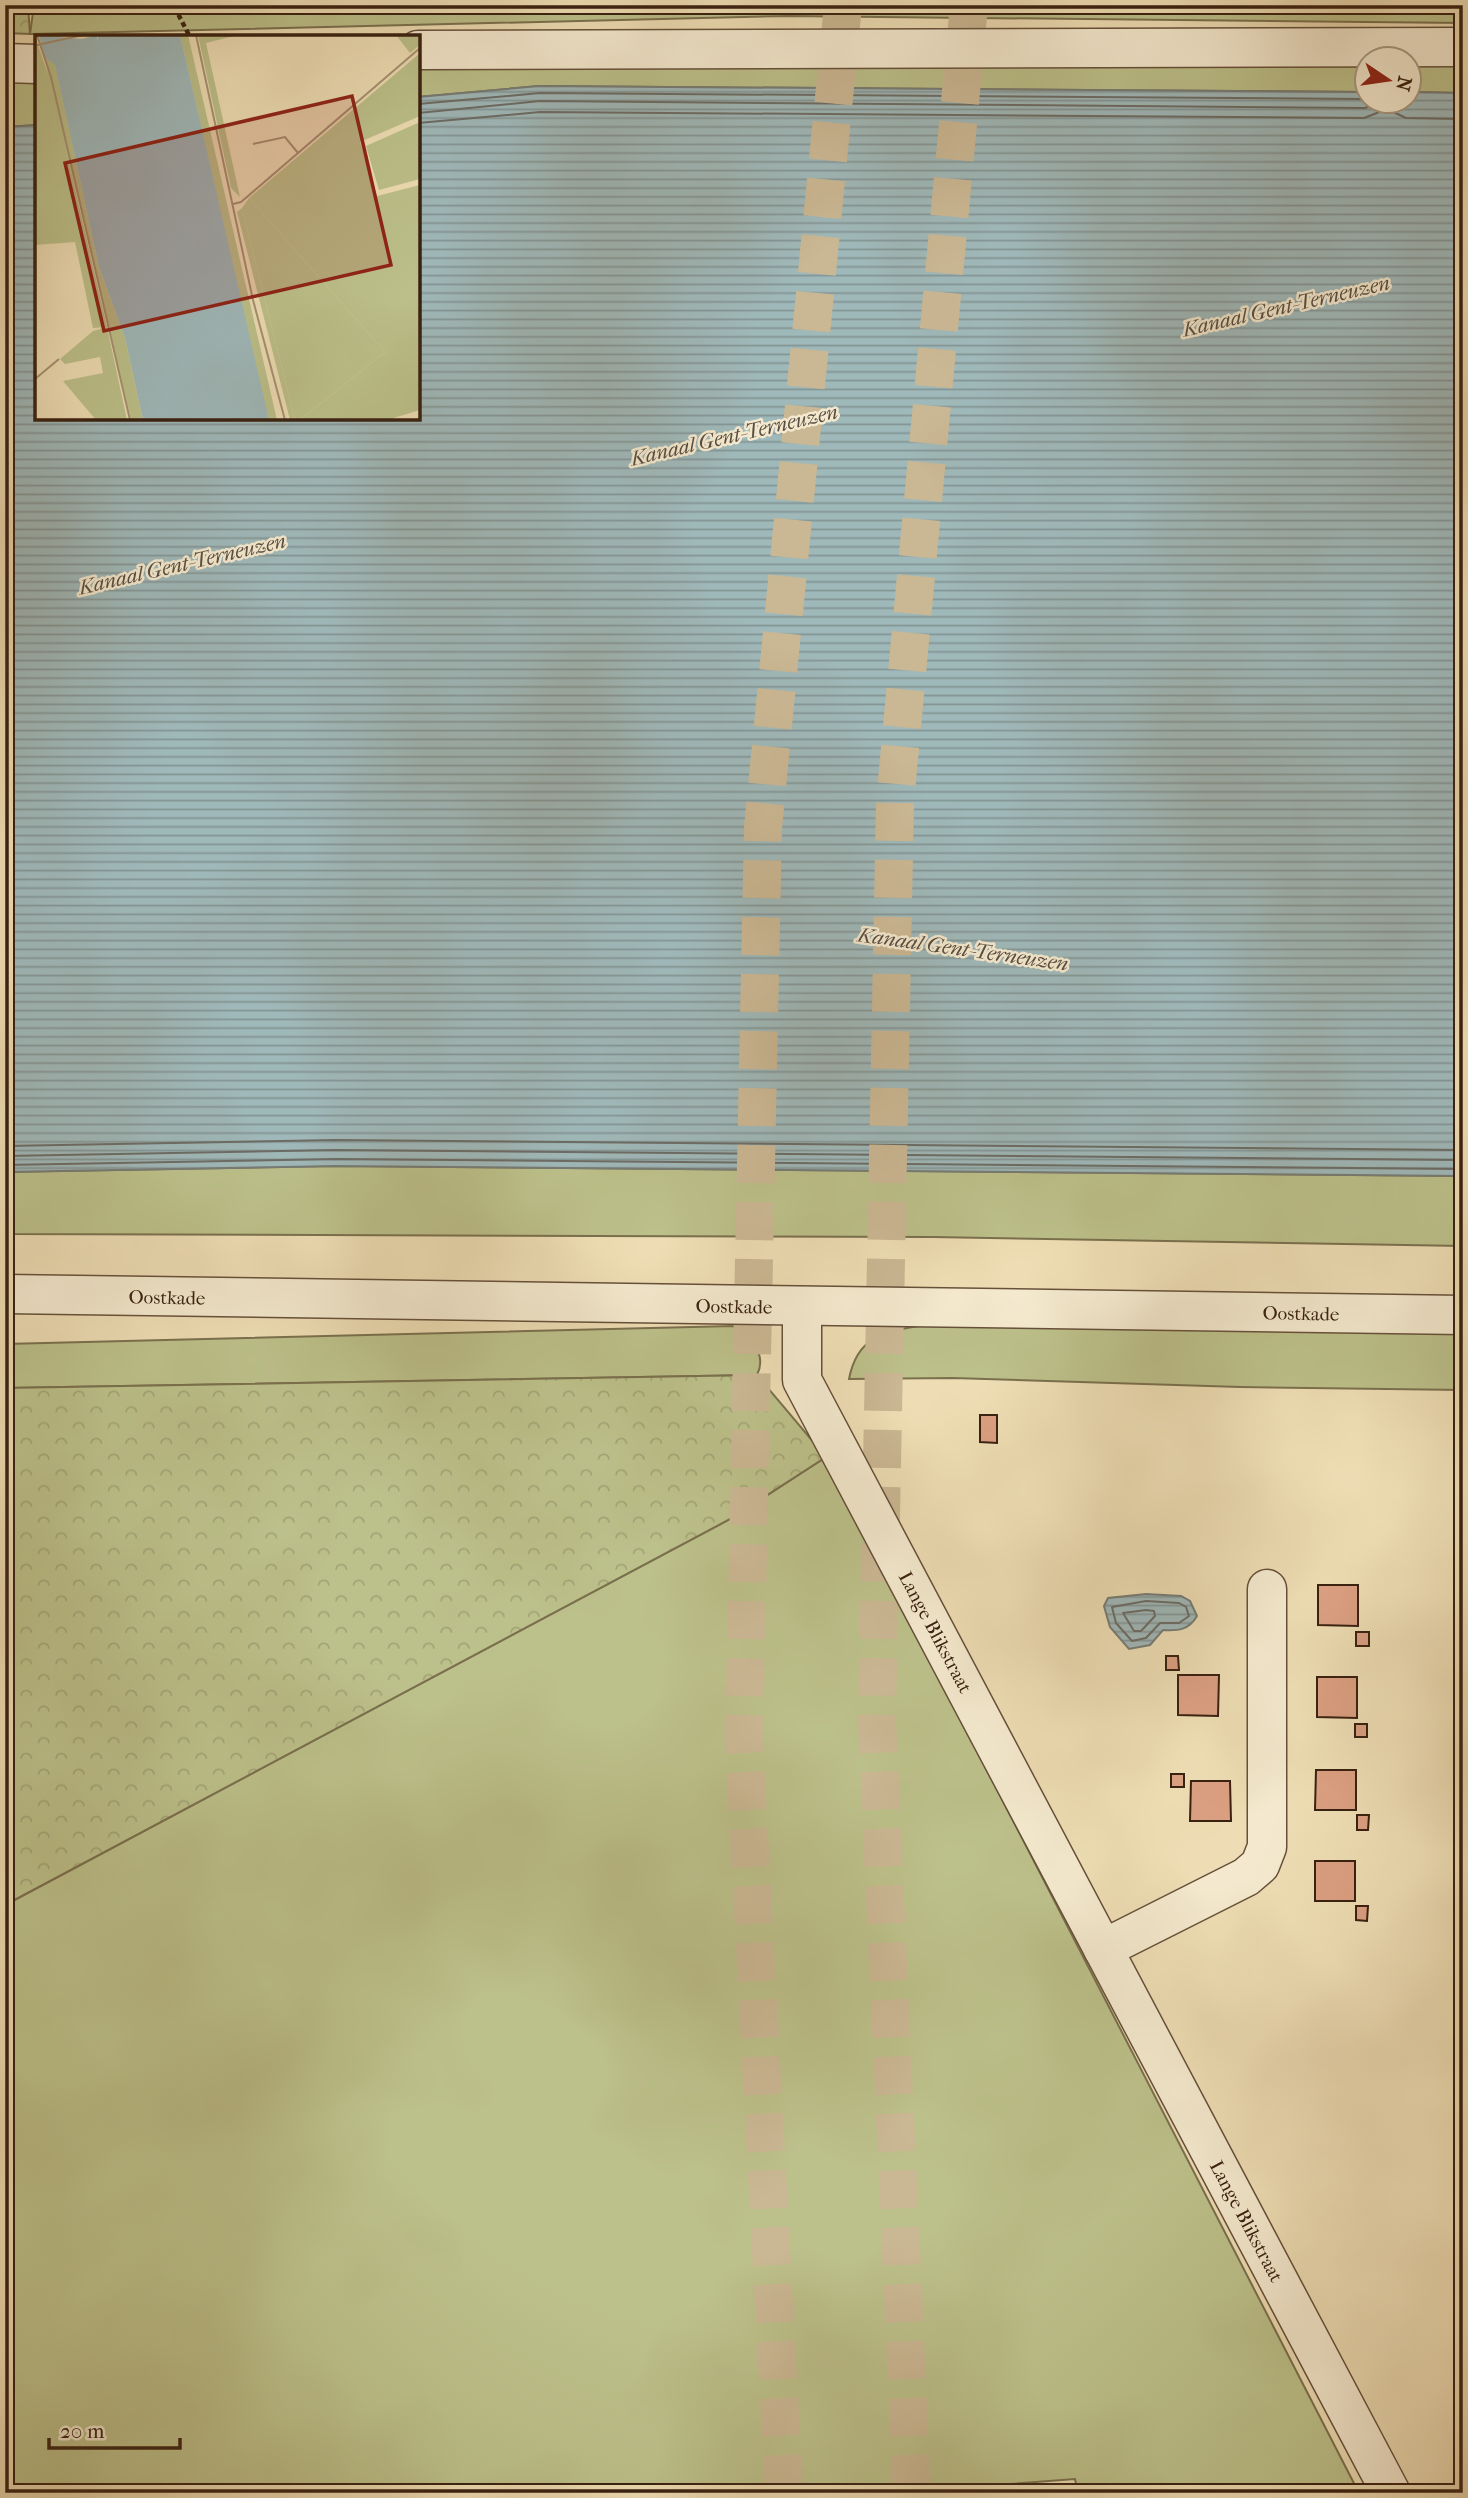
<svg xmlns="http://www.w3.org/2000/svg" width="1468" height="2498" font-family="'IM FELL French Canon',serif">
<defs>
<pattern id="forest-crowns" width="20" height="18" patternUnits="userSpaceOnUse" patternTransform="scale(1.75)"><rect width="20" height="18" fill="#bcc08a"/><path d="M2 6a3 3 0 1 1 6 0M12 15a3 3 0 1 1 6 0" fill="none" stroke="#a2a576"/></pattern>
<pattern id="water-rules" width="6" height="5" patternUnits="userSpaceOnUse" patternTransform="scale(1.75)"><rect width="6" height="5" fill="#9fb8b9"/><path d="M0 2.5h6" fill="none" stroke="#839595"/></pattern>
</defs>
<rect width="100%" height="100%" fill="#eeddb4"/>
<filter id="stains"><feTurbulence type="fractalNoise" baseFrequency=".00286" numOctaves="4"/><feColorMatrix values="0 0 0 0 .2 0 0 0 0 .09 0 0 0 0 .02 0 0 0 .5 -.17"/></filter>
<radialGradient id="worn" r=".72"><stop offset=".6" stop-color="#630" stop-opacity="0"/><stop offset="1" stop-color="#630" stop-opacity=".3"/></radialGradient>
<g fill="#bcc08a" stroke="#7a704e" stroke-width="2">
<path d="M34,5H1463V23L788,16L30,34Z"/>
<path d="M418,61L1366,63V92L539,86L418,97Z"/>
<path d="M1408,63H1463V93L1409,92Z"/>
<path d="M5,74L37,75V125L5,127Z"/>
<path d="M336,1166L1463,1176V1246L932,1237L5,1234V1172Z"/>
<path d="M942,1322L1463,1332V1390L1240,1387L953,1378L849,1379C859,1327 897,1331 942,1322Z"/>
<path d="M733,1326C749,1337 768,1353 757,1375L5,1388V1344Z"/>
<path d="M826,1457L1359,2493H1078L1075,2479L894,2493H5V1905L732,1518Z"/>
</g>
<g fill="url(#forest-crowns)" stroke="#7a704e" stroke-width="2">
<path d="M5,5H28L30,34L5,33Z"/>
<path d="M757,1375L826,1457L732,1518L5,1905V1388Z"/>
</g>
<g fill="url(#water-rules)" stroke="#767c76" stroke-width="2">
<path d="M539,86L1366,92V102H1408L1409,92L1463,93V1176L336,1166L5,1172V127L37,125V418H418V97Z"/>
<path d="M1146,1594L1181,1596L1190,1601L1197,1616C1189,1630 1178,1631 1163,1630L1150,1645L1129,1649L1110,1627L1104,1606L1108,1598Z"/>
</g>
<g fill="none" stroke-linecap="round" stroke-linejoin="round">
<g stroke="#6c6c65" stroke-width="2">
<path d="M418,104L540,93L1366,99"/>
<path d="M418,113L540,101L1365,108L1378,102"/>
<path d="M418,123L540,112L1364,118L1387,109L1406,118L1463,119"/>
<path d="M5,1146L336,1140L1463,1150"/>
<path d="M5,1156L336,1150L1463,1160"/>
<path d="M5,1165L336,1159L1463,1169"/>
<path d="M1146,1601L1179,1603L1186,1607L1189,1616L1179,1623H1160L1146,1638L1132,1641L1116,1623L1112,1607Z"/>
<path d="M1146,1610L1154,1611L1155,1616L1141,1631H1134L1123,1613Z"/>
</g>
</g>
<g fill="#dba082" stroke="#392111" stroke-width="2">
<path d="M980,1415H997V1443L980,1442Z"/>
<path d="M1318,1585H1358V1626L1318,1625Z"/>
<rect x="1356" y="1632" width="13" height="14"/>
<path d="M1166,1656H1178L1179,1670H1166Z"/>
<path d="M1178,1675H1219L1218,1716L1178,1715Z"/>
<path d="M1317,1677H1357V1718L1317,1717Z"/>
<rect x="1355" y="1724" width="12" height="13"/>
<path d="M1316,1770H1356V1810H1315Z"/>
<rect x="1171" y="1774" width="13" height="13"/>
<path d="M1191,1781H1230L1231,1821H1190Z"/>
<path d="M1357,1815H1369L1368,1830H1357Z"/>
<rect x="1315" y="1861" width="40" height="40"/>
<path d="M1356,1906H1368L1367,1921L1356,1920Z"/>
</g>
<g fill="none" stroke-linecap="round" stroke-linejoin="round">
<g stroke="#cab793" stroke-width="38" stroke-dasharray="38 19" stroke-linecap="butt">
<path d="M784,2493L744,1740L763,828L843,5"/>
<path d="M912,2493L877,1719L895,802L969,5"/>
</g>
<g stroke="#66503a" stroke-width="41">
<g id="minor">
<path d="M418,50L1463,47"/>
<path d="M5,63L37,64"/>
<path d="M5,1294L1463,1315"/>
<path d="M802,1307V1380L1391,2493"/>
<path d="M1103,1949L1246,1877L1260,1865L1267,1847V1589"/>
</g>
</g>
<path stroke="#392111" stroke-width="4.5" stroke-dasharray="5 3.5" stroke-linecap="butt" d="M166,5L175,8L190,37"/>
<use href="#minor" stroke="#f4e9ce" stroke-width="38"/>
</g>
<g text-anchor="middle" stroke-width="5" stroke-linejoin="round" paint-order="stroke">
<g font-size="19" fill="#392111" stroke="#f4e9ce">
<text transform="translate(167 1297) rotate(1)" y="7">Oostkade</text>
<text transform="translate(734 1306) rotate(1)" y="7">Oostkade</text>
<text transform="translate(1301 1313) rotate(1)" y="7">Oostkade</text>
<text transform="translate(936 1632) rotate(62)" y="7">Lange Blikstraat</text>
<text transform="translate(1247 2221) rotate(62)" y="7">Lange Blikstraat</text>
</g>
<g font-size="21" font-style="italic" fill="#584e43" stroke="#f4e9ce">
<text transform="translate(1286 306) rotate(-13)" y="7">Kanaal Gent-Terneuzen</text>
<text transform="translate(734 435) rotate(-13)" y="7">Kanaal Gent-Terneuzen</text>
<text transform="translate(182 564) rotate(-13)" y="7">Kanaal Gent-Terneuzen</text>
<text transform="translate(963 949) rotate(8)" y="7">Kanaal Gent-Terneuzen</text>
</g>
</g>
<g transform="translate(35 35)">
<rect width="385" height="385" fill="#eeddb4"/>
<path d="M145,0H153L242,385H234L221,336ZM163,0H203L171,8L205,162L196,153ZM361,0H385V10L375,18ZM0,1L15,45L72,292L58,293L40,207L0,210ZM385,18V81L325,107L342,161L385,150V375L352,385H265L350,317L214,163ZM9,22L20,29L64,232L90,303L108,385H96ZM385,87V144L344,155L331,111ZM207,173L260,385H255L202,177Z" fill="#bcc08a"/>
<path d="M214,163L350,317L265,385H260L207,173ZM72,292L92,385H61L28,346L68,338L65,322L30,329L25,324L58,296Z" fill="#bcc08a"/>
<path d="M4,0L47,4L62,0L63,7V0H145L234,385H108L90,303L64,232L20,30L9,22Z" fill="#9fb8b9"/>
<path fill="none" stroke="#a69273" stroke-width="2" d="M2,0L16,42L95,385M161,0L218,265L250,385M2,10L48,0M218,109L250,102L263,118M198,169L206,167L385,13M0,344L24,324"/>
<path fill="#8f2418" fill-opacity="0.15" stroke="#8f2418" stroke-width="3.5" d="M317,61L356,230L69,296L30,128Z"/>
<rect width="385" height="385" fill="none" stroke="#392111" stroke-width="3.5"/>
</g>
<rect width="1468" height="2498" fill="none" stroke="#eeddb4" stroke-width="28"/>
<rect x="7" y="7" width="1454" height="2484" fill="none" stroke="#392111" stroke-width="3.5"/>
<rect x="14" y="14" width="1440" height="2470" fill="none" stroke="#392111" stroke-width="2"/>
<g transform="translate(1388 80) rotate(103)"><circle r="33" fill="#f4e9ce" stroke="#a99982" stroke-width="2"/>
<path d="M0-5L12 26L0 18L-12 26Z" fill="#8f2418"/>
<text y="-10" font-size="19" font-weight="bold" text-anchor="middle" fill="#392111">N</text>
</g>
<path d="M49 2438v10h131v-10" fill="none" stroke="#392111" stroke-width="3.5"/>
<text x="60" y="2438" font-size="21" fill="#392111" stroke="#f4e9ce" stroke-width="5" paint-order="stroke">20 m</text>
<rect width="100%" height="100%" filter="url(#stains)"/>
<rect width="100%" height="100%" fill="url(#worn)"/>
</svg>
